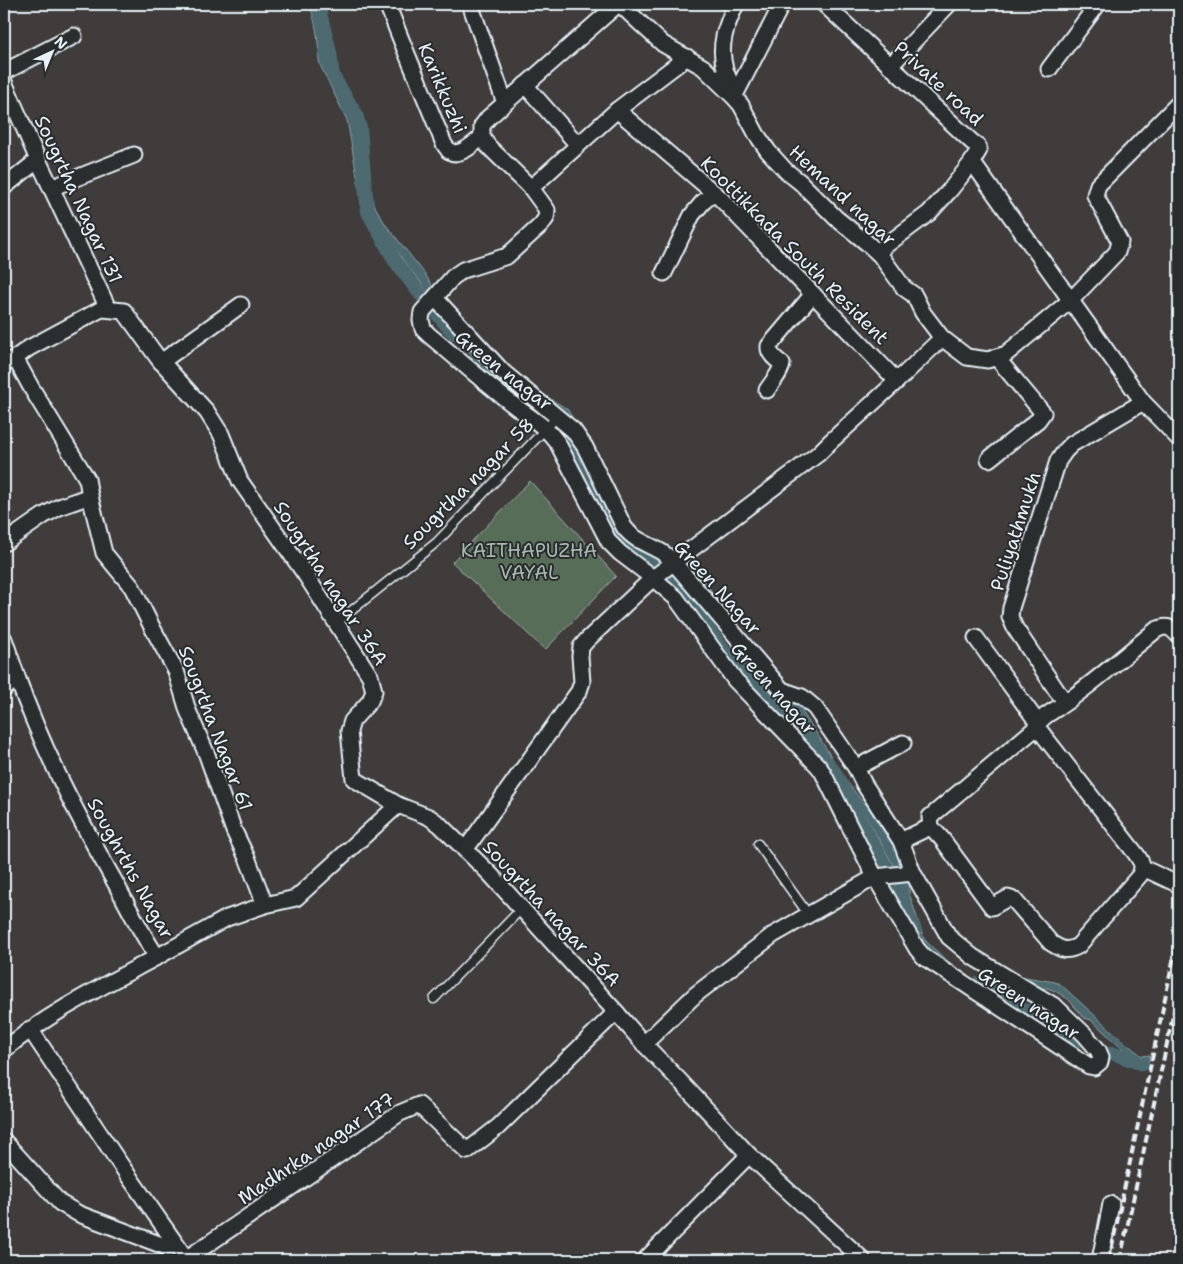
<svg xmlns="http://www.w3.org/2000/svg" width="1183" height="1264" font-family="'Shantell Sans',sans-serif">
<rect width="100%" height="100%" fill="#3f3c3b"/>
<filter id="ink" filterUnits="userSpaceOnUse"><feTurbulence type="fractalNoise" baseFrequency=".02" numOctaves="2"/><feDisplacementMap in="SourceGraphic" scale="10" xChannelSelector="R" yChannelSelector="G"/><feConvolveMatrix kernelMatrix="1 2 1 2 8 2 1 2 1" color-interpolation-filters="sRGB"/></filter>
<g filter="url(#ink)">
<path fill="#586d58" stroke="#a0afa8" d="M530,481L616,576L545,650L452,562Z"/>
<g fill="#4d6b71" stroke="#8ba1a7">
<path d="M309,4H319L323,18L328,57L341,89L355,116L367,187L374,205L386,225L425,274L441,300L509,373L567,409L604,468L620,508L631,526L672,569L622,537L598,473L570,428L480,362L450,335L435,306L420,281L408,267L361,198L347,120L320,65C318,56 319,52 318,44C317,31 314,16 309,4Z"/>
<path d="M687,565L693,573L696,571L708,585L726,620L807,708L802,712L817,734L845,779L864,804L871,802L909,870H895L892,863L865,815L852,798L830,771L809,736L786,707L762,687L740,659L718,624L680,570Z"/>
<path d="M910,875L909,893L924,939L933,948L963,974L973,979L986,980L1002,973L1055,982L1060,984L1122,1040L1142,1056L1150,1055L1147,1068L1129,1055L1091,1020L1084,1018L1068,999L1055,991L1047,988L1034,989L1004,981L989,989L977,987L953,975L912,936L897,877Z"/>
</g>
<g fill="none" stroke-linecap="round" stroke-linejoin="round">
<g stroke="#4d6b71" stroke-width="14">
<path d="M315,4L319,9L330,52L333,76L356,114L360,128L365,186L368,212L395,261L421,295"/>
<path d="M433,309L453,333"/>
<path d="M476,357L509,386"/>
<path d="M549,418L558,425L576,450L610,529L659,562"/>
<path d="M673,576L697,613L739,672L779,707L834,771L884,865"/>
<path d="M890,881L915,930"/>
<path d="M977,984L1079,1040"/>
<path d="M1112,1053L1142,1064"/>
</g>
<g stroke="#e8f1f8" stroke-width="11">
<g id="lane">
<path d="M336,623L437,542L553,421"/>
<path d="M758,844L808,914"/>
<path d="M434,999L522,908"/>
</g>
</g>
<g stroke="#e8f1f8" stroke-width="19">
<g id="street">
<path d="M387,4L402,42L444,144C444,145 449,150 449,151C460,158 474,143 482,137"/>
<path d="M470,4L505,103"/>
<path d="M620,4L640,23L663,44L703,67L734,97L741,105L757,135L768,151L786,171L800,182L836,218L867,243L880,255L904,288L914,295L923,313L942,338L967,357L988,360L1006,354L1071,300L1117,252L1120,242L1095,195L1098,185L1179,103"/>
<path d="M824,4L972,142L978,146L979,150L972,162L975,166L1143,402L1179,439"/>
<path d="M890,66L949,4"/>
<path d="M1049,69L1098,4"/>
<path d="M4,72L74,36"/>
<path d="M4,82L38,160L107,306L29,348L15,358L4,364"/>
<path d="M525,85L578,145"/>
<path d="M734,96C733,87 728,78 725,69C718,45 726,26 736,4"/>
<path d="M734,97L782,4"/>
<path d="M617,110L720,198L897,381"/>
<path d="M482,137V126L488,118L618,4"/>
<path d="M4,187L38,160"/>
<path d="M51,188L134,155"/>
<path d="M531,188L617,110L687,57"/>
<path d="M877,252L929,213L950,190L972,162"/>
<path d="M664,273L692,215L703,202L714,193"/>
<path d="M435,298L503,372L573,430L585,447L624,527C634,541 649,544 663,553C670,557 675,564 680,570L782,690L802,697L815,708L856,768L864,784L901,841L913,873L949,937L973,957L1056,1007L1085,1035L1098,1050L1101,1057L1100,1062L1094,1067L1089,1066L924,957L917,949L875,877L823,773L819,767L735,680L676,598L653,578L620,553L609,542L557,442C546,427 531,418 516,407C486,384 458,359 429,335L423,329L421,320L422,312L453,277L463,270L507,256L541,225L546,218L547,210L531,188L488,146L482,137"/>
<path d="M107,306L103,309L124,311L158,358L207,412L221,434L240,481L305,574L370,676L374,691L370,701L352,721L349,731L354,779L398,805L429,817L439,824L490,874L616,1012L644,1044L680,1081L749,1155L863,1260"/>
<path d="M15,358L32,389L87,479L90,496L104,553L132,587L153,629L176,671L188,711L207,755L234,831L248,860L265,905L227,918L157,957"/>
<path d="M161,362L241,305"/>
<path d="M767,390C772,382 781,373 782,364C777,360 768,354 769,346L813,294"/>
<path d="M989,459L1038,420L1043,413L996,357"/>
<path d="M4,543L43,516L59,507L90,496"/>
<path d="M976,638L1038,723"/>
<path d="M4,639L17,677"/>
<path d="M4,689L17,677C43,750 78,817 116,884C129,909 142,934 157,957C105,985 50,1012 4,1050"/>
<path d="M1066,702L1057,691L1015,628L1010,617L1011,608L1058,461L1065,451L1072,444L1143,402"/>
<path d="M856,768L903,743"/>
<path d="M931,827L930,817L1037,727"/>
<path d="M901,841C911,836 920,831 931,827L942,839L992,907L1008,898L1014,900L1051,943C1062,950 1066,952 1078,946L1140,875C1144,865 1142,863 1136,854L1037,727C1039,717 1054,711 1062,705C1095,682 1125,655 1156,630C1168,624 1171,628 1179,636"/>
<path d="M465,850L579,691L582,682L580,656L581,647L587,640L653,578L818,454L830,442L897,381L942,338"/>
<path d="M1143,868L1175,883H1179"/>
<path d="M265,905L296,898L398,805"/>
<path d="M30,1029L116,1158L187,1260"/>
<path d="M644,1044L695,995L773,935L875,877L913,873"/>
<path d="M4,1141L60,1203L79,1214L164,1246H177"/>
<path d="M186,1259L400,1113L419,1105L467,1151L498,1127L616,1012"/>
<path d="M645,1260L749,1155"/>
<path d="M1100,1260L1111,1204"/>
</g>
</g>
<use href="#lane" stroke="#2a2d2e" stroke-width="8"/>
<use href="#street" stroke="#2a2d2e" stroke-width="15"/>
<g stroke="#e8f1f8" stroke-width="4" stroke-dasharray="8 4" stroke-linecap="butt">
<path d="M1109,1260L1179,933"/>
<path d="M1120,1260L1179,988"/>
</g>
</g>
</g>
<g text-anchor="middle" stroke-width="4" stroke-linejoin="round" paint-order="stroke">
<g font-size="19" fill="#e8f1f8" stroke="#2a2d2e">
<text transform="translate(939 83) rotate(43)" y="7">Private road</text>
<text transform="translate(443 88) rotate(67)" y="7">Karikkuzhi</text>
<text transform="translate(843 195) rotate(43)" y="7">Hemand nagar</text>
<text transform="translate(79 199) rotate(65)" y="7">Sougrtha Nagar 131</text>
<text transform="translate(795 250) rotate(45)" y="7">Koottikkada South Resident</text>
<text transform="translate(504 370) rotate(38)" y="7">Green nagar</text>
<text transform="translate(468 483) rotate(-45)" y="7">Sougrtha nagar 58</text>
<text transform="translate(1015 531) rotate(-72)" y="7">Puliyathmukh</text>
<text transform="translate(331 583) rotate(57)" y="7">Sougrtha nagar 36A</text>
<text transform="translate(718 587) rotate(48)" y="7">Green Nagar</text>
<text transform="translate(774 688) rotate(48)" y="7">Green nagar</text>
<text transform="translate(216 728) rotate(69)" y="7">Sougrtha Nagar 61</text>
<text transform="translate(131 868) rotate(61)" y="7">Soughrths Nagar</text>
<text transform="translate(552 913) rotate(47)" y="7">Sougrtha nagar 36A</text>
<text transform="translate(1029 1003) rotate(33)" y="7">Green nagar</text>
<text transform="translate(316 1148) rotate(-34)" y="7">Madhrka nagar 177</text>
</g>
<g font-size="19" fill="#a7b6b0" stroke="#2a2d2e">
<text x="529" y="557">KAITHAPUZHA<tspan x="529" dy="22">VAYAL</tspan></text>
</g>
</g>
<rect width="1183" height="1264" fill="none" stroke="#2a2d2e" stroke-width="20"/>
<rect x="10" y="10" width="1163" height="1244" fill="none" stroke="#e8f1f8" stroke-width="2" filter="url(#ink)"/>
<g transform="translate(52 52) rotate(44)" stroke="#2a2d2e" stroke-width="4" paint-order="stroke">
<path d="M0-4L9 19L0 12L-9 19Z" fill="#e8f1f8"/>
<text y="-8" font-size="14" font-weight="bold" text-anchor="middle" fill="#e8f1f8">N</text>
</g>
</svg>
